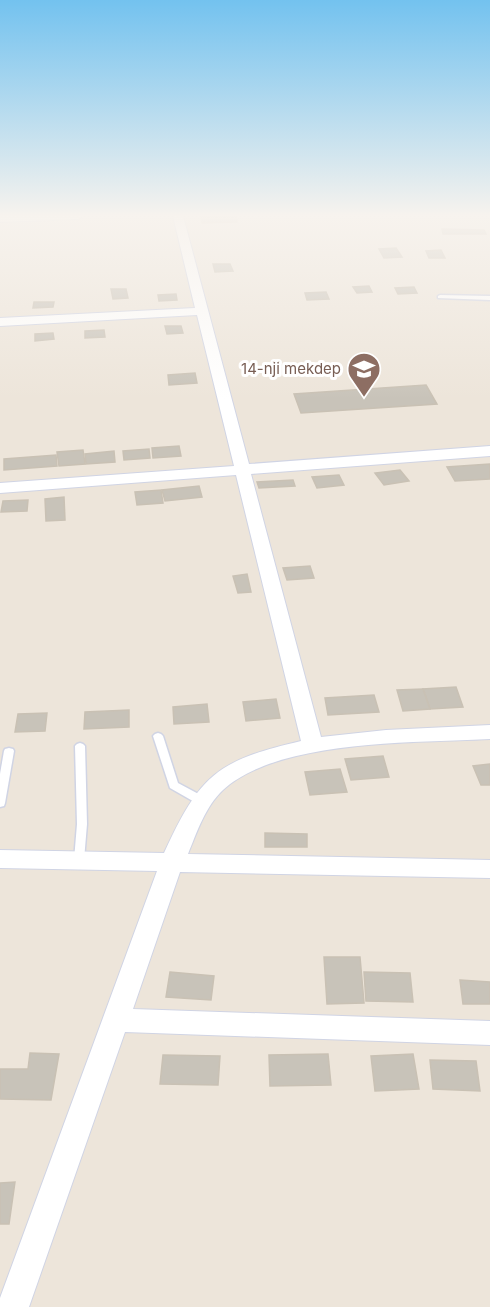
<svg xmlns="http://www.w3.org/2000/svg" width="490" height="1307" font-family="Inter,sans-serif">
<rect width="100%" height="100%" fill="#ede5da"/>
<g fill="#c8c3b9" stroke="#c9c1b4" stroke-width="1.5">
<path d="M201,216H236L237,222L202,223Z"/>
<path d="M442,229L484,230L486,234H443Z"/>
<path d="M396,248L402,257L384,258L379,249Z"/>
<path d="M441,250L445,258H429L426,251Z"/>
<path d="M213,264H230L233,271L215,272Z"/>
<path d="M369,286L372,292L357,293L353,287Z"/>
<path d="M414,287L417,293L398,294L395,288Z"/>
<path d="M111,289H126L128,298L113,299Z"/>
<path d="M326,292L329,299L307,300L305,293Z"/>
<path d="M176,294L177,300L159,301L158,295Z"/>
<path d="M34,302H54L53,307L33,308Z"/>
<path d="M165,326H181L183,333L167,334Z"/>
<path d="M104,330L105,337L85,338V331Z"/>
<path d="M53,333L54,339L35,341V334Z"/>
<path d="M195,373L197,383L169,385L168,375Z"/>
<path d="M426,385L437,404L301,413L294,394Z"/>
<path d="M179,446L181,456L153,458L152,448Z"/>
<path d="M149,449L150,458L124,460L123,451Z"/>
<path d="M83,450L85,464L59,466L57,452Z"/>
<path d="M114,451L115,462L86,464L85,454Z"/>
<path d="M56,455L57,466L4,470V459Z"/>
<path d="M490,464V479L455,481L447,467Z"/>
<path d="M400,470L409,481L384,485L375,473Z"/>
<path d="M339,475L344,485L317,488L312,477Z"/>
<path d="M293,480L295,486L259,488L257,482Z"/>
<path d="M199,486L202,497L165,501L162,490Z"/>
<path d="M161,490L163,503L137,505L135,492Z"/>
<path d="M64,497L65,520L46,521L45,499Z"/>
<path d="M28,500L27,511L1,512L3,501Z"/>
<path d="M310,566L314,578L287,580L283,568Z"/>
<path d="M247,574L251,592L238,593L233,576Z"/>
<path d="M456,687L463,707L430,709L423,689Z"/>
<path d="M423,689L430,709L403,711L397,690Z"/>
<path d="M374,695L379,712L328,715L325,698Z"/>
<path d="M276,699L280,718L246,721L243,702Z"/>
<path d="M207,704L209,722L174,724L173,707Z"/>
<path d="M129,710V727L84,729L85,712Z"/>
<path d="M47,713L45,731L15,732L18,714Z"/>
<path d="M383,756L389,777L351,780L345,759Z"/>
<path d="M490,764V785H481L473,766Z"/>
<path d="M340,769L347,792L310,795L305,772Z"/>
<path d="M265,833L307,834V847H265Z"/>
<path d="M324,957H360L364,1003L327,1004Z"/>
<path d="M170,972L214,976L211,1000L166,997Z"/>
<path d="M364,972L410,973L413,1002L366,1001Z"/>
<path d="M460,980L490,982V1004H463Z"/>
<path d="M30,1053L59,1054L51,1100L0,1099V1069H28Z"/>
<path d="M328,1054L331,1085L270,1086L269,1055Z"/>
<path d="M413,1054L419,1089L375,1091L371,1056Z"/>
<path d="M163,1055L220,1056L218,1085L160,1084Z"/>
<path d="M430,1060L476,1061L480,1091L433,1089Z"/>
<path d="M15,1182L9,1224H0V1183Z"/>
</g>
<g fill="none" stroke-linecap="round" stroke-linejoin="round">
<g stroke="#d0d4e4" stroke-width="3">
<g id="service">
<path d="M440,295L490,296V300L438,298V296Z"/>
<path d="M158,733L161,734L163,736L178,783L206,798L207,801L206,804H198L170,788L153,736L155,734Z"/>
<path d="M80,743L83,744L85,746L87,824L84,860L83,863L79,864L75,863L74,860L77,824L75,746L77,744Z"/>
<path d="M9,748L13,749L14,751L5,803L4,806L0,807V774L4,751L5,749Z"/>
</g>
</g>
<g stroke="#d0d4e4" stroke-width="2">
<g id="minor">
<path d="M0,216H83L78,219L0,222Z"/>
<path d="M173,216H183L249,464L490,446V456L251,474L321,737L386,730L490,725V739C418,743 278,739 223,790C205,807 197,832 188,854L490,860V878L180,872L133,1009L490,1021V1045L125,1032L29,1307H0V1298L157,871L0,868V850L164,853C200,775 216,761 301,741L236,475L0,493V483L234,466L197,315L0,326V318L195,308Z"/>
</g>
</g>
<use href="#service" fill="#fff" fill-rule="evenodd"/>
<use href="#minor" fill="#fff" fill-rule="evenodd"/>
</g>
<linearGradient id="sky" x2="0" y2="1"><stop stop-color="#73c2ef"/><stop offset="0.54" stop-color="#f7f3ee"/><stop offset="1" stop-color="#f7f3ee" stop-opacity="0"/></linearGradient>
<rect width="490" height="399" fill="url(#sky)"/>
<defs>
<g id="school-pin" transform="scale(1.725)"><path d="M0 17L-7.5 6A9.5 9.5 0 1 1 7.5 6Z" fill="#8d6e63" stroke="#fff"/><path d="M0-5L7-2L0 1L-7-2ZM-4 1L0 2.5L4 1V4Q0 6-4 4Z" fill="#fff"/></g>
</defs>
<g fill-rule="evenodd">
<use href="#school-pin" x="364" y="369"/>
</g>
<g text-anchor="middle" stroke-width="6" stroke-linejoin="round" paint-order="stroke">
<g font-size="15" fill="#785e54" stroke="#fff" text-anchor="end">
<text x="341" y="374">14-nji mekdep</text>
</g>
</g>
</svg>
